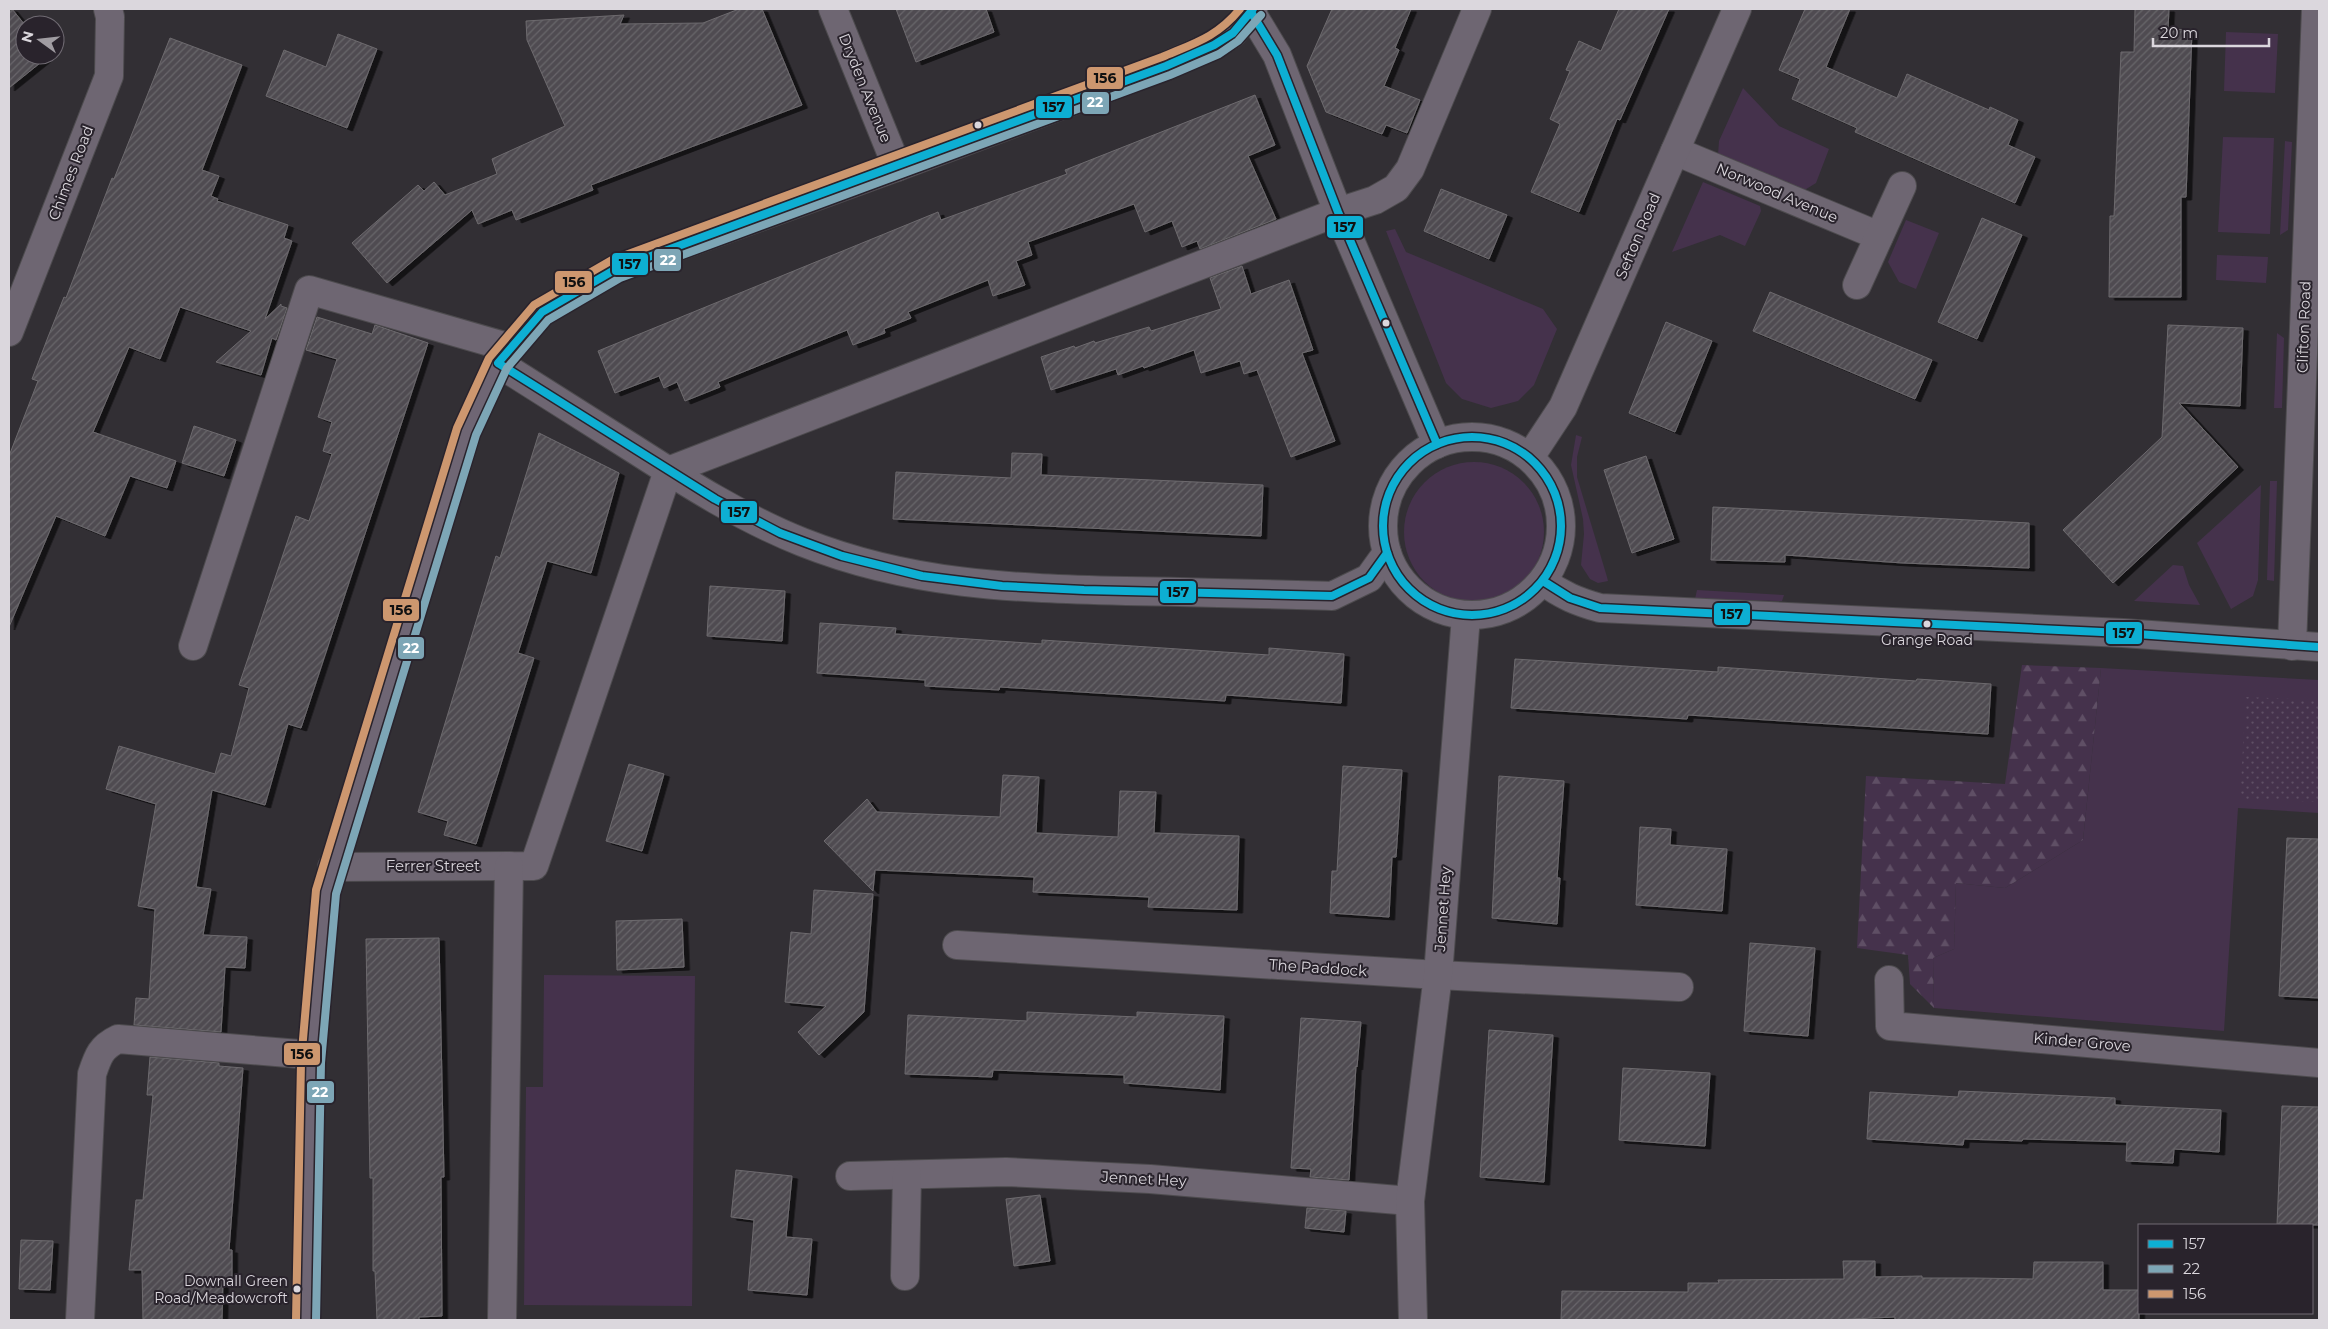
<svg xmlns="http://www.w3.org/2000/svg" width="2328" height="1329" font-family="Montserrat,sans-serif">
<defs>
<pattern id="forest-firs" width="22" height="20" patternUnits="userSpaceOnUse" patternTransform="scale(1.25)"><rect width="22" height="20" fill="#45324c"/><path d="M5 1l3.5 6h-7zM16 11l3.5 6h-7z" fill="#5f4f65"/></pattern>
<pattern id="park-dots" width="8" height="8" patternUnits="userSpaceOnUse" patternTransform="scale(1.25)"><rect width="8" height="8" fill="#45324c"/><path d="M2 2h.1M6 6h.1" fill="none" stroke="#5f4f65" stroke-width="1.8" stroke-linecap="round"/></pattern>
<pattern id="building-hatch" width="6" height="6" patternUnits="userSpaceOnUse" patternTransform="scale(1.25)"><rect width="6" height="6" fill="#4f4c51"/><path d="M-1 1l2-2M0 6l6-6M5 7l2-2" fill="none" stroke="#68656a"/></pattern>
<filter id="shadow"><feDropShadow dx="5.5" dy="3" stdDeviation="0" flood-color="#0009"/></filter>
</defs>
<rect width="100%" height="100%" fill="#322f34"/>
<g fill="#45324c">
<path d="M2226,32L2278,34L2275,93L2224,91Z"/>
<path d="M1743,88L1779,126L1829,149L1816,183L1803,191L1718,155L1719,141Z"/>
<path d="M2223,137L2274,138L2270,234L2218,232Z"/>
<path d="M2285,141L2292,142L2288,230L2280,235Z"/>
<path d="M1703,182L1760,206L1761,211L1745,246L1720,235L1672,252Z"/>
<path d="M1906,220L1939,233L1916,289L1899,282L1888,262Z"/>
<path d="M1395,229L1406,252L1543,309L1557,329L1534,385L1518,401L1491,408L1462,399L1446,383L1386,231Z"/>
<path d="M2217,255L2268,257L2266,283L2216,280Z"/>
<path d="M2277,333L2284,338L2282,408H2274Z"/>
<path d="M1576,435L1582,437L1577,457V477L1607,577L1608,581L1598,583L1590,579L1581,565L1584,534L1583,519L1571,465Z"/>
<circle cx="1474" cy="532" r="70"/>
<path d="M2270,481H2277L2274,581L2267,580Z"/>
<path d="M2261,485L2258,580L2253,596L2231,609L2197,543Z"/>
<path d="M2173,565L2183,566L2189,585L2200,605L2134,601Z"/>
<path d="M1697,590L1784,595L1782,601L1695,599Z"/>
<path d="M2101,668L2319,680V813L2238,808L2224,1031L1934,1008L1933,958L1954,949L1956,883L2005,888L2083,840Z"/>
<path d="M544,975L695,976L692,1306L524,1305L526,1087H543Z"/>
</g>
<path fill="url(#forest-firs)" d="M2022,665L2101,668L2083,840L2005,888L1956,883L1954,949L1933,958L1934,1008L1910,984L1908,955L1857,948L1866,776L2005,784Z"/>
<path fill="url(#park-dots)" d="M2246,697L2319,700V802L2240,799Z"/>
<g fill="url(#building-hatch)" stroke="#6d6a6e" filter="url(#shadow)">
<path d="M9,9H12L25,25V55H50L9,88Z"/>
<path d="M739,9H762L802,105L591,185L593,190L516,220L512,210L478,224L472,210L387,283L352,243L418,185L424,191L434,182L445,195L497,174L492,159L565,126L527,40L526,21L624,15L620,24L703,23Z"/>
<path d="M896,9H986L994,32L916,62Z"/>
<path d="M1332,9H1411L1395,48L1399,50L1384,86L1420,100L1407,133L1386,125L1382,134L1326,112L1307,66Z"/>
<path d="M1619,9H1669L1620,120L1617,119L1579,212L1531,192L1560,124L1550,119L1570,71L1566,70L1579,41L1601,51Z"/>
<path d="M1805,9H1850L1826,67L1897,98L1907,74L1989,110L1990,107L2018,120L2008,145L2035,157L2015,203L1855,132L1857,128L1792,99L1800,79L1779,70Z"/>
<path d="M2135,9H2169L2168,29L2192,30L2186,197H2181V297H2109L2110,216H2114L2121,52H2134Z"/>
<path d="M338,34L377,49L347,128L266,96L284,50L326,67Z"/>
<path d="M170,38L242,65L202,170L219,176L211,196L218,199L217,201L288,225L284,238L292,241L265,319L281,304V306L287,308L276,340L272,338L261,375L216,362L251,331L180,307L160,359L129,347L93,432L176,461L167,488L130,476L105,536L56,516L9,627V456L38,381L32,379L48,337L64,297L66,298L112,178L114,179Z"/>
<path d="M1255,95L1275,145L1248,156L1276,219L1200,249L1197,241L1182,247L1172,221L1145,232L1134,204L1028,242L1032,255L1016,261L1025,285L993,296L988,280L908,312L911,318L884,329L885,333L853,345L847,330L718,382L720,387L685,401L677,382L664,388L659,376L615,393L598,351L938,212L941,220L1067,174L1065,170Z"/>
<path d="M1441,189L1507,215L1489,259L1424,231Z"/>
<path d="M1982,218L2022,235L1977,339L1938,322Z"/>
<path d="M1242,266L1251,294L1289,280L1313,350L1302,353L1335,441L1291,457L1257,370L1244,374L1240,361L1201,373L1194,350L1144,368L1143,366L1118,375L1116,369L1051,390L1041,357L1074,346L1075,348L1094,341L1095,343L1149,327L1151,331L1221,309L1210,278Z"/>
<path d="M1770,292L1932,360L1915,399L1753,331Z"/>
<path d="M317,317L372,334L375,325L428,343L301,728L288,724L265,805L212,790L196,887L211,889L203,935L247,937L245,968L225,967L221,1032L134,1025L136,998L149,999L155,909L138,906L156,804L106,789L119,746L215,774L221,753L231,756L249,688L239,685L296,516L309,521L332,454L323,451L332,422L318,417L337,359L306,350Z"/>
<path d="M1666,322L1712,341L1675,432L1629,413Z"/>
<path d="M2168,325L2243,328L2240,406L2179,403L2238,467L2113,583L2063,530L2162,437Z"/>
<path d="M194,426L236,440L224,476L182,463Z"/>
<path d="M539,433L619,473L591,573L547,561L518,653L534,658L476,844L444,835L448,821L418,812L496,556L500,558Z"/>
<path d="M1012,453L1042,454L1041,475L1263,485L1261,536L893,519L896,472L1011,478Z"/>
<path d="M1646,456L1674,539L1632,553L1604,470Z"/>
<path d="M1713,507L2029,523V568L1903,563L1785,555V562L1711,560Z"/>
<path d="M710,586L785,591L782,641L707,636Z"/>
<path d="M820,623L896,628L895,634L1042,644V640L1269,655V648L1344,654L1341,703L1226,695L1225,701L1000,687L999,690L925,686V680L817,673Z"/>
<path d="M1515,659L1718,672V667L1916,681L1917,679L1991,684L1988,734L1688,715L1687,719L1511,708Z"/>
<path d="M629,764L664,774L642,851L606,841Z"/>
<path d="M1343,766L1402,770L1396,857H1392L1389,917L1330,913L1332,871H1337Z"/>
<path d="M1003,775L1039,777L1036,833L1118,837L1120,791L1156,792L1154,833L1239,836L1237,910L1148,907L1149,897L1033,892L1034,877L875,870L873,891L824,841L867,799L877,812L1000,817Z"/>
<path d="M1499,776L1564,781L1557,878H1560L1557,924L1492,918Z"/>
<path d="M1640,827L1671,829L1670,845L1727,849L1722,911L1636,905Z"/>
<path d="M2287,838L2319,839V998L2279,996Z"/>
<path d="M814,890L873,894L864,1012L819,1055L798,1032L826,1006L785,1002L791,932L811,934Z"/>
<path d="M682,919L684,967L617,970L616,921Z"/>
<path d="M439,938L444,1177H441L442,1316L419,1317V1320H377L375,1271H373V1178H370L366,939Z"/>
<path d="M1750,943L1815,948L1808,1036L1744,1031Z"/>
<path d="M1027,1012L1137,1017V1012L1224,1016L1220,1090L1124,1083V1075L993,1070L992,1077L905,1074L908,1015L1027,1021Z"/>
<path d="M1301,1018L1361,1022L1357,1067L1356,1066L1349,1180L1310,1177L1311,1169L1291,1168Z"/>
<path d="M1489,1030L1553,1035L1544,1182L1480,1177Z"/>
<path d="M150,1057L219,1063V1066L243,1068L229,1250H232V1279H223L222,1320H143L142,1270H129L136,1200H143L153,1095H147Z"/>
<path d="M1623,1068L1710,1073L1705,1146L1619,1140Z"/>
<path d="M1959,1091L2115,1098V1105L2221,1110L2219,1152L2174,1149L2173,1163L2126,1161L2127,1142L2023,1139L2022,1141L1964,1139L1963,1145L1867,1139L1870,1092L1958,1097Z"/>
<path d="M2282,1106L2319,1107V1225H2277Z"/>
<path d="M736,1170L792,1176L786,1237L812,1239L807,1295L748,1290L754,1220L731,1217Z"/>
<path d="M1040,1195L1050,1261L1014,1266L1006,1199Z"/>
<path d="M1307,1208L1346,1211L1344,1232L1305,1228Z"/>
<path d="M21,1240L53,1241L50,1290L19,1289Z"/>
<path d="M1843,1261H1875V1277L1922,1276V1278H1974L2033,1279L2034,1262H2103V1290H2139V1320H1895V1317L1831,1320H1561L1562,1291L1688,1292V1283H1719L1718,1280L1844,1279Z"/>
</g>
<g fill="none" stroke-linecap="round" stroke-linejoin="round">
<g stroke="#4d4b4e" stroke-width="30">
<g id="minor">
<path d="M833,9L897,167"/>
<path d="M1251,12L1277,55L1338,212L1437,444"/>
<path d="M1675,151L1879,236"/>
<path d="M1857,285L1902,186"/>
<path d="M9,332L109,76L110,17L108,9"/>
<path d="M498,363C543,391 588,420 634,449C687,483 742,518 802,542C910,585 1012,588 1126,591C1195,592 1263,594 1332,596L1369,578L1387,553"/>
<circle cx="1472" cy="526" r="89"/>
<path d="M1530,457L1563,407L1737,9"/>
<path d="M1543,581C1561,595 1578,602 1600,608L2123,633L2319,647"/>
<path d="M193,646L309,290L511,348"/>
<path d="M2292,646L2316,9"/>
<path d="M332,867L534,866L668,471L1338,212L1375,200L1396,188L1410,169L1477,9"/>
<path d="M957,945L1438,975L1679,987"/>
<path d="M1889,980L1890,1026L2319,1063"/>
<path d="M850,1176L1006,1172L1150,1179L1410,1201"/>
<path d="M905,1276L907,1175"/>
<path d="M80,1320L92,1074C98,1056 101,1047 118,1039L312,1055"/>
<path d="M502,1320L509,866"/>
<path d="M1413,1320L1410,1201L1438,975L1466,616"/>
</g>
</g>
<g stroke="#4d4b4e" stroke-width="30">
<path id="major" d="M306,1320L311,1062L326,892L467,431L498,363L542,312L616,269L897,167L1166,66L1214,45L1233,33L1253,9"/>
</g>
<use href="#minor" stroke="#6e6672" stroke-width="28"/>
<use href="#major" stroke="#6f6674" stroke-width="28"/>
<g stroke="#29232c" stroke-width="11">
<g id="bus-1">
<path d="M1253,9L1233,33L1214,45L1166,66L616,269L542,312L498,363L715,499L780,533L842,556L922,576L1002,586L1084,590L1332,596L1369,578L1387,553"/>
<path d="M1251,12L1277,55L1338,212L1437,444"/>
<circle cx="1472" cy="526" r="89"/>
<path d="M1543,581L1570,598L1600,608L2123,633L2319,647"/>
</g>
</g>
<g stroke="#29232c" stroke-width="11">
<path id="bus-2" d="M316,1320L321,1063L336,894L476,435L507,368L548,320L620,278L1170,75L1219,54L1238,41L1261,15"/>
</g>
<g stroke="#29232c" stroke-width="11">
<path id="bus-3" d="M296,1320L301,1062L316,890L457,428L489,358L534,305L612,260L1162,57C1195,43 1217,37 1240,9"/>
</g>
<use href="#bus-1" stroke="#0dafd3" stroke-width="8"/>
<use href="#bus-2" stroke="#7da6b6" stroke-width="8"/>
<use href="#bus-3" stroke="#cd976f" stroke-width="8"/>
</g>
<g fill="#dbd7dd" stroke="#29232c" stroke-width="2">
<circle cx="978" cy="125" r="4.5"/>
<circle cx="1386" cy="323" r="4.5"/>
<circle cx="1927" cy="624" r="4.5"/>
<circle cx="297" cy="1289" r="4.5"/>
</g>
<g text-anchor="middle" stroke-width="4" stroke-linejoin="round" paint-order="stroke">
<g font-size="14" fill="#dbd7dd" stroke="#29232c">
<text x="1927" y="645">Grange Road</text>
<text x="288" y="1286" text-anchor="end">Downall Green<tspan x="288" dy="17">Road/Meadowcroft</tspan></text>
</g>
<g font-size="15" fill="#dbd7dd" stroke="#29232c">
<text transform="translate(865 88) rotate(68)" y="5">Dryden Avenue</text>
<text transform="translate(71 173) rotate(-69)" y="5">Chimes Road</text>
<text transform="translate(1777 193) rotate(23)" y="5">Norwood Avenue</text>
<text transform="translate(1638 236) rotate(-67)" y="5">Sefton Road</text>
<text transform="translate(2304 327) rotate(-88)" y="5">Clifton Road</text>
<text x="433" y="871">Ferrer Street</text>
<text transform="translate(1443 909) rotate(-86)" y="5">Jennet Hey</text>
<text transform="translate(1318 968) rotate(4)" y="5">The Paddock</text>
<text transform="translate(2082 1042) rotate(5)" y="5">Kinder Grove</text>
<text transform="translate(1144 1179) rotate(3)" y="5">Jennet Hey</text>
</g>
</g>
<g stroke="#29232c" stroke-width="2">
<rect x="1086" y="66" width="38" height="24" rx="5" fill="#cd976f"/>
<rect x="1081" y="91" width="29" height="24" rx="5" fill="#7da6b6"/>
<rect x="1035" y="95" width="38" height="24" rx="5" fill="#0dafd3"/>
<rect x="1326" y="215" width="38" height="24" rx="5" fill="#0dafd3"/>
<rect x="653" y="248" width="29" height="24" rx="5" fill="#7da6b6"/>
<rect x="611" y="252" width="38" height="24" rx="5" fill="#0dafd3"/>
<rect x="554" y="270" width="39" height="24" rx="5" fill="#cd976f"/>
<rect x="720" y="500" width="38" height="24" rx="5" fill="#0dafd3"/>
<rect x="1159" y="580" width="38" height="24" rx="5" fill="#0dafd3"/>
<rect x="382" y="598" width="38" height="24" rx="5" fill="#cd976f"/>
<rect x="1713" y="602" width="38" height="24" rx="5" fill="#0dafd3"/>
<rect x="2105" y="621" width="38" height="24" rx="5" fill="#0dafd3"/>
<rect x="397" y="636" width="28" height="24" rx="5" fill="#7da6b6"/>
<rect x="283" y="1042" width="38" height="24" rx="5" fill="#cd976f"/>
<rect x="306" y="1080" width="29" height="24" rx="5" fill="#7da6b6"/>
</g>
<g font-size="14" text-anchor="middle" font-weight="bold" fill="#fff">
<text x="1095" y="107">22</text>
<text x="668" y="265">22</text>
<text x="411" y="653">22</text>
<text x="320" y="1097">22</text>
</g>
<g font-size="14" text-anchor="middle" font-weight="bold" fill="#111">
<text x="1105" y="83">156</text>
<text x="1054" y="112">157</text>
<text x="1345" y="232">157</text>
<text x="630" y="269">157</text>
<text x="574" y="287">156</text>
<text x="739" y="517">157</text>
<text x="1178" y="597">157</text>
<text x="401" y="615">156</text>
<text x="1732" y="619">157</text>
<text x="2124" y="638">157</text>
<text x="302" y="1059">156</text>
</g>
<rect width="2328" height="1329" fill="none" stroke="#dbd7dd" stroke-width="20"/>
<rect x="2138" y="1224" width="175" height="90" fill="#29232c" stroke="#706b73"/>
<rect x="2148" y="1240" width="25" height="8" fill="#0dafd3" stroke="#706b73"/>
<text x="2183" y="1249" font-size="15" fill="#dbd7dd">157</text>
<rect x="2148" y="1265" width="25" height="8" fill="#7da6b6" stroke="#706b73"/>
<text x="2183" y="1274" font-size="15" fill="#dbd7dd">22</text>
<rect x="2148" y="1290" width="25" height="8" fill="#cd976f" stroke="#706b73"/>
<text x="2183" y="1299" font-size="15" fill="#dbd7dd">156</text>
<g transform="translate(40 40) rotate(285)"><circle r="24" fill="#29232c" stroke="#706b73"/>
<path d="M0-4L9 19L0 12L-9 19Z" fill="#a09ca2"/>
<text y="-8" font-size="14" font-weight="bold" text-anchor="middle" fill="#dbd7dd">N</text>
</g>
<path d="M2153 38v8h116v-8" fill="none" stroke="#dbd7dd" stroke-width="2.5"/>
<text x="2160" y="38" font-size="15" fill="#dbd7dd" stroke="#29232c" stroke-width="4" paint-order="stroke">20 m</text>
</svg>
